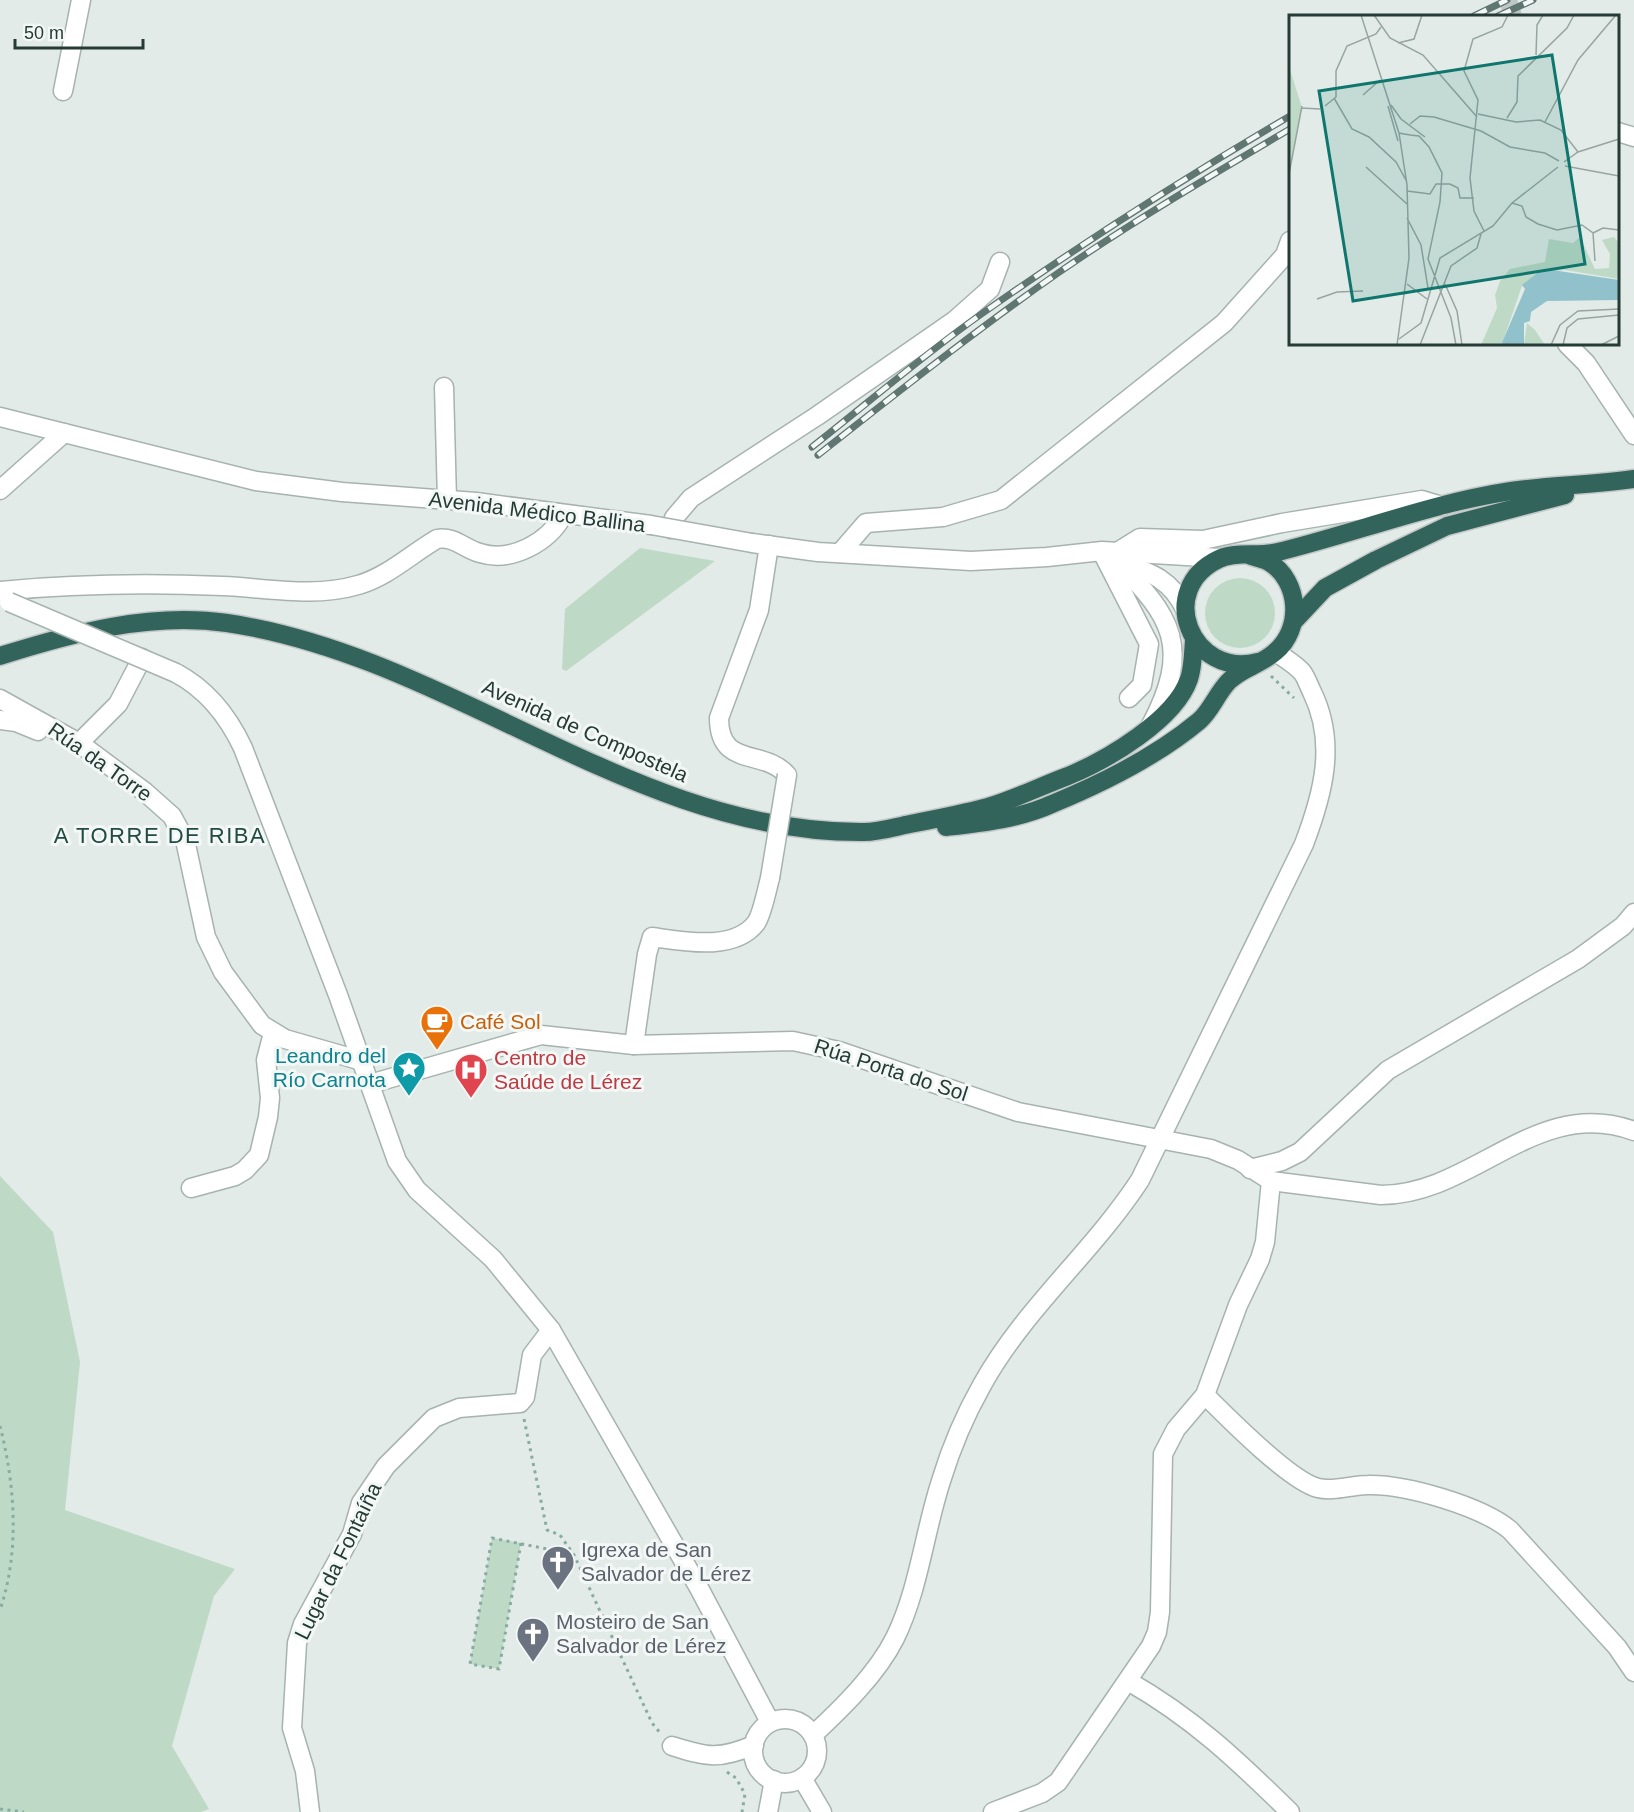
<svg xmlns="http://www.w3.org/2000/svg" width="1634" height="1812" font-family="Arial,sans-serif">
<rect width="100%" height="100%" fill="#e3ebe8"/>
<g fill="#bedac7">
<path d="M640,548L715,561L566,671L562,669L565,609Z"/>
<circle cx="1240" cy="613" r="35"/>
<path d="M0,1176L53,1232L80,1362L65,1510L235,1569L214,1596L172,1746L209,1809L201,1812H0Z"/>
<path d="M492,1538L521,1543L499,1669L470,1664Z"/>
</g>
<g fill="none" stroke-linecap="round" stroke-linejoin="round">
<path stroke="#bdc8c4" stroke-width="18" stroke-dasharray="18 9" stroke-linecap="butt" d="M1508,0L1513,16"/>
<g stroke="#a6b3af" stroke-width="21">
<g id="minor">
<path d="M63,91L81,0"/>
<path d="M1618,132L1634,137"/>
<path d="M1567,344L1586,363L1634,435"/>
<path d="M444,387L447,500"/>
<path d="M0,417L256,481L342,492L476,502L651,525"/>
<path d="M0,490L64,433"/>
<path d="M671,529L674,518L691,498L817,416L954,321L990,289L1000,262"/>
<path d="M752,543L818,552L971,561L1047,557L1102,551L1220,558"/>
<path d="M769,545L759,610L719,718C719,769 764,748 787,775"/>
<path d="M1119,551L1140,538L1203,540L1282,523L1422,500L1442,506"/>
<path d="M840,553L866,523L943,517L1001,500L1224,323L1285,255L1290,241"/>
<path d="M1104,556L1149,644L1142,685L1129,698"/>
<path d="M1114,560C1174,616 1191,649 1151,725"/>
<path d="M1123,563C1152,573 1171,580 1185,609"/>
<path d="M0,591C73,584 150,583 223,586C268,588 314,598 358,585C387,577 411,554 437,539C455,536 464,549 480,553C511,563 549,542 563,515"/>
<path d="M176,673C208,690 228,716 243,748L338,995L397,1161L417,1190L493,1259L551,1330L699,1588L770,1722"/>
<path d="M0,699L79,743L145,792L172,816L185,840L206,937L223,972L262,1025L285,1039L362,1061"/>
<path d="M0,720L16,722L38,731"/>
<path d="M79,743L118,704L142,658"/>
<path d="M634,1045L647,954L652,937C682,941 734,952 756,923C762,915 767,889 770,878"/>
<path d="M370,1084L541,1035L634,1045L793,1041L839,1051L1018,1112L1211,1149L1238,1160L1271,1181L1381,1195C1473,1195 1537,1095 1634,1131"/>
<path d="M1250,1169L1282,1161L1300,1152L1388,1070L1578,959L1623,926L1634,913"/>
<path d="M191,1188L235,1176L245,1170L259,1155L268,1117L270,1098L266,1060L273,1033"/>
<path d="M1205,1395C1227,1417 1290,1481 1318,1488C1334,1492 1351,1485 1368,1485C1405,1484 1481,1506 1510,1530L1617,1647L1634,1672"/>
<path d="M1128,1681C1193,1718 1237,1760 1290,1812"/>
<circle cx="785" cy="1751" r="32"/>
<path d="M813,1735C842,1708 877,1674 895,1638C919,1589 924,1533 941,1481C951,1448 965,1415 982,1385C1024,1309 1093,1252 1140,1180L1304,844C1323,794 1337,743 1312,692C1309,686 1306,677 1302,672C1295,664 1284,658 1276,652"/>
<path d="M672,1746C707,1757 719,1760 754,1745"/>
<path d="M802,1778L822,1812"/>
<path d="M310,1812L305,1771L292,1728L297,1643L303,1624L352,1534L361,1503L386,1466L434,1418L459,1408L520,1403L525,1397L532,1355L551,1330"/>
<path d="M768,1812L774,1780"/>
<path d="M993,1812L1042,1793L1058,1782L1151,1646L1157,1632L1160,1612L1163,1454L1176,1429L1205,1395L1238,1305L1260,1259L1265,1242L1271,1181"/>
</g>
</g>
<g stroke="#c2c8c7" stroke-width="21">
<g id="highway">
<path d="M1294,621L1325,588L1376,560L1447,526L1565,495"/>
<path d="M0,656C73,633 150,612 227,623C451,656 634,834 864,832C879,832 895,827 910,824C936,819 962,814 988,807C1015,799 1041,786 1068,776C1107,760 1175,720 1189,679C1193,668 1193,652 1194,640"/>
<path d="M1258,662C1191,679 1155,589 1219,559C1236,551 1259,557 1278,552C1355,533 1432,503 1511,491C1552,485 1593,485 1634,479"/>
<path d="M946,827C981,823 1019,819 1052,804C1103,783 1156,757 1199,721C1211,711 1217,693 1229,681C1242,668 1262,664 1275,652C1303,629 1300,581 1269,562C1264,559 1257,558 1251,556"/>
</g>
</g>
<g stroke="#87aca1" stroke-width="3" stroke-dasharray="3 4.5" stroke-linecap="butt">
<path d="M1271,676L1294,698"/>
<path d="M524,1419L547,1530L560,1535L574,1555L652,1723L661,1734"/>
<path d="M0,1426C15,1485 20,1551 0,1610"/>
<path d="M521,1543L499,1669L470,1664L492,1538L572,1554"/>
<path d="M727,1772L736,1778L745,1794L742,1812"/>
<path d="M0,1809L24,1812"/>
</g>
<use href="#minor" stroke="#fff" stroke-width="18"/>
<use href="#highway" stroke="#33645b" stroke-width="18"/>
<g stroke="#5f7671" stroke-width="7">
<g id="rail">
<path d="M1474,16L1507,0"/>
<path d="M1498,16L1533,0"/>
<path d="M812,447C868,403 922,356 980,315C1081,244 1184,178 1290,116"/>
<path d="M818,455C897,393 976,330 1058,273C1133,221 1212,175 1290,129"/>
</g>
</g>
<use href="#rail" stroke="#f3f8f6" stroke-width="4.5" stroke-dasharray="14" stroke-linecap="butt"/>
<g stroke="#a6b3af" stroke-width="21" stroke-linecap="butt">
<g id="minor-bridge">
<path d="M651,525L752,543"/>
<path d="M9,602L176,673"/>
<path d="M770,878L787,775"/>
</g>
</g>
<use href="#minor-bridge" stroke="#fff" stroke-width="18"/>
</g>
<defs>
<g id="cafe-pin" transform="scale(1.725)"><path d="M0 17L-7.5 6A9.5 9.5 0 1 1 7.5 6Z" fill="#e8710a" stroke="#f3f8f6"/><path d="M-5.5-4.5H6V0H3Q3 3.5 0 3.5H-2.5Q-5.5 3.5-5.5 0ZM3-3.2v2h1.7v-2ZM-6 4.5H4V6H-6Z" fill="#fff"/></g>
<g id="sight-pin" transform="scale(1.725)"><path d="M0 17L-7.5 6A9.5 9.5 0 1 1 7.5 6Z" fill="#0f9aa8" stroke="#f3f8f6"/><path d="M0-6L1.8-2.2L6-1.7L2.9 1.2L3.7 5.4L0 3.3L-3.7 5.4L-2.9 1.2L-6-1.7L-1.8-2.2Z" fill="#fff"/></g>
<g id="hospital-pin" transform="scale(1.725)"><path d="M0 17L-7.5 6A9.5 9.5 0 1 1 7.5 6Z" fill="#e0444e" stroke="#f3f8f6"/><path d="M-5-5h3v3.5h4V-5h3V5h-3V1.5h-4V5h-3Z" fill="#fff"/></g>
<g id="church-pin" transform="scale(1.725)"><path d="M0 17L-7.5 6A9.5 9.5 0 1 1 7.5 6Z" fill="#6b7280" stroke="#f3f8f6"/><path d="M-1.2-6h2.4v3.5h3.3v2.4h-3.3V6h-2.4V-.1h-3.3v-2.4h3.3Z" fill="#fff"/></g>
</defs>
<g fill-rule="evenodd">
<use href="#cafe-pin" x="437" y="1022"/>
<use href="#sight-pin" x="409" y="1068"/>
<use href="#hospital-pin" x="471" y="1070"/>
<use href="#church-pin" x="558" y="1562"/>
<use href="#church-pin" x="533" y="1634"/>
</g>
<g text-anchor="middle" stroke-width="6" stroke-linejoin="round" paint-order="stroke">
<g font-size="21" fill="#253b36" stroke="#f3f8f6">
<text transform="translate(537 512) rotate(7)" y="7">Avenida Médico Ballina</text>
<text transform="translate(585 731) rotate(24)" y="7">Avenida de Compostela</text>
<text transform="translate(100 762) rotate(35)" y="7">Rúa da Torre</text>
<text transform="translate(891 1070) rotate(18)" y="7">Rúa Porta do Sol</text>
<text transform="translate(338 1561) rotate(-64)" y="7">Lugar da Fontaíña</text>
</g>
<g font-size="21" fill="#c56008" stroke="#f3f8f6" text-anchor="start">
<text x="460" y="1029">Café Sol</text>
</g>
<g font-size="21" fill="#0d838f" stroke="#f3f8f6" text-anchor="end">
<text x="386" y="1063">Leandro del<tspan x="386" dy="24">Río Carnota</tspan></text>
</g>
<g font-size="21" fill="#be3a42" stroke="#f3f8f6" text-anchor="start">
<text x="494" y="1065">Centro de<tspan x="494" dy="24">Saúde de Lérez</tspan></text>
</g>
<g font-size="21" fill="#5b616d" stroke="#f3f8f6" text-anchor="start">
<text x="581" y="1557">Igrexa de San<tspan x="581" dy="24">Salvador de Lérez</tspan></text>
<text x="556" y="1629">Mosteiro de San<tspan x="556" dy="24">Salvador de Lérez</tspan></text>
</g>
<g font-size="22" letter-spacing="1.5" fill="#234b42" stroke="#f3f8f6">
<text x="160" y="843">A TORRE DE RIBA</text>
</g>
</g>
<g transform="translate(1289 15)">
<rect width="330" height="330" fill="#e3ebe8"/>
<path d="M0,51L13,93L0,158ZM291,222L306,254L320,253L321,239L313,225L325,222L330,228V264L276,255L247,258L233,271L214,326L211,330H192L208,293L206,280L211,266L221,254L256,247L260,224L284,228ZM238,308L246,315L256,330H235Z" fill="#bedac7"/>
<path d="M263,255L330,265V285L258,286L242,297L241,306L235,308V330H212L236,274L233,270L249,257Z" fill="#91c1cb"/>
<path fill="none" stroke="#97a5a1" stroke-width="1.5" d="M72,0L110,118L121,120M85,0L101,23L134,40L188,102M109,28L125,24L133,0M247,40L248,10L254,0M74,80L91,65M45,83L63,114L80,122L107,147L118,167M102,90L112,104L136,122M36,91L47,82V56L58,31L87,19L92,12M99,91L109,126M13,93L31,94M189,99L227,107L251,105L272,115L289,137M218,103L228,87L229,61L278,13L285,0M256,107L289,45L327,0M121,109L131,101L145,102L192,116L221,132L256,138L270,146M121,120L130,121L140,132L153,158L151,187L139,244L162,303L167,330M275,147L289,137L330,124M276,151L330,161M77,152L118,189M0,159L13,91M118,176L141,179L147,169H161L169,173L171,183H185M223,188L233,191L237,202L249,209L268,215L293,210L304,218L306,246M118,203L132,230L139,273M195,216L185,196L181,163L189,85L175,56L184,24L213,12L219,0M304,218L314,213L330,215M118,269L138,284M156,269L168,296L173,330M28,284L48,277L74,276M110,324L132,308L151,243L204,211L223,188L269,152M108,330L120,243L118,170L110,118M131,330L162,251L188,233L192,219M262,330L271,310L289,296L330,294M274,330L278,313L289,304L330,300M312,330L330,321"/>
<path fill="#0f766e" fill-opacity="0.15" stroke="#0f766e" stroke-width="3" d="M263,40L296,249L64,286L30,76Z"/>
<rect width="330" height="330" fill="none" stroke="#253b36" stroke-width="3"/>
</g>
<path d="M15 39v9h128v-9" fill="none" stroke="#253b36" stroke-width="3"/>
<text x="24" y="39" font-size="18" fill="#253b36" stroke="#f3f8f6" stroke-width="4.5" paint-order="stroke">50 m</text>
</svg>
